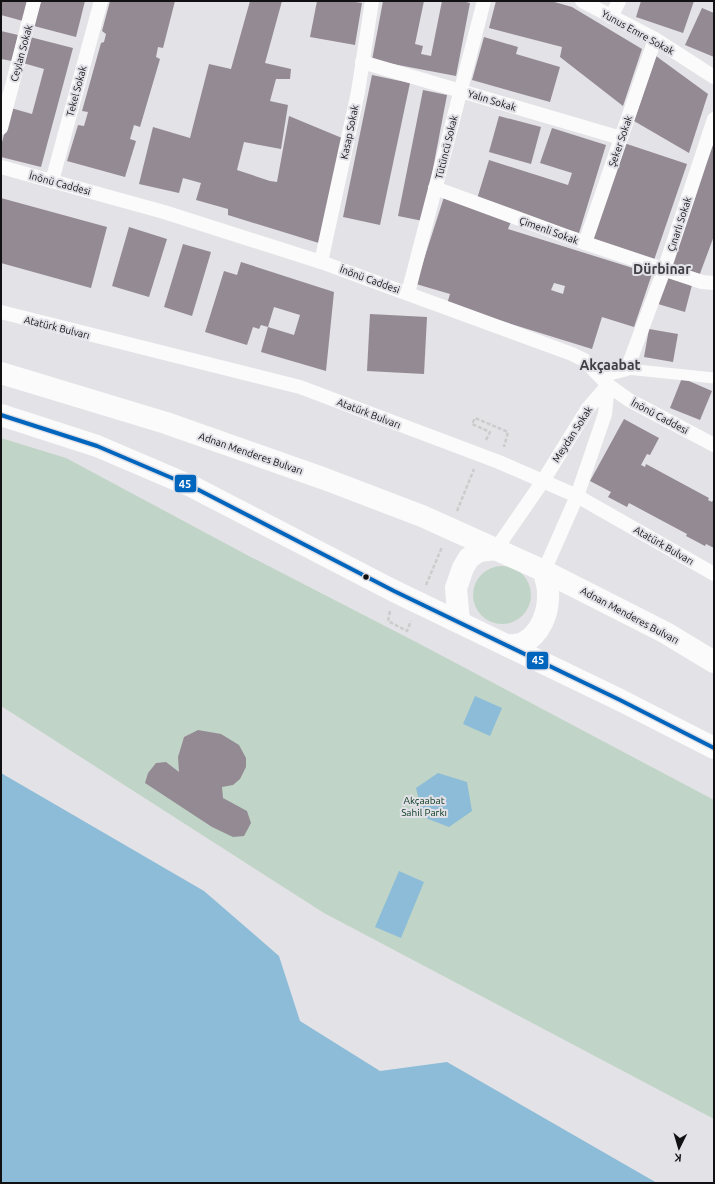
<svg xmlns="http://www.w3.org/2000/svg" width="715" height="1184" font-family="Ubuntu,sans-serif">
<rect width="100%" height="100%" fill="#e3e2e6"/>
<g fill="#c0d5c7">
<path d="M1,438L66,458L247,555L416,642L714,800V1119L324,913L1,706Z"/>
<circle cx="502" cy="595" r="29"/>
</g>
<g fill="#8cbcd8">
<path d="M475,696L502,708L490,736L463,724Z"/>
<path d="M1,773L204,891L279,956L300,1021L380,1071L447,1062L657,1183H1Z"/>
<path d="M438,773L467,782L472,811L449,827L423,817L416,788Z"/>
<path d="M399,871L424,882L401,938L375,927Z"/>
</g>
<g fill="#948a94" fill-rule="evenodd">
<path d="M1,1H29L23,21L1,15Z"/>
<path d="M41,1H85L76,37L34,26Z"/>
<path d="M110,1H175L163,48L158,47L156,57L160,59L140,127L134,125L130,139L136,141L125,177L67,161L78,125L84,126L88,112L82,111L101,43L104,42L106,34L102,31Z"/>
<path d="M250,1H282L265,63L291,69L290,79H276L270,101L288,105L281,149L244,142L237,170L270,181L277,182L289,116L342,138L322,244L228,215V209L196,200L201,183L183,178L179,193L139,184L153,127L190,138L209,64L231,69Z"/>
<path d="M317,1H349L362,3L355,45L310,37Z"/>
<path d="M383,1H424L415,44L423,46L421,54L431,56L442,1H462L470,3L456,76L372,60Z"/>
<path d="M496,1H551L572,7L642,49L623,106L560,57L562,47L489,28Z"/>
<path d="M641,1H694L683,33L636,17Z"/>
<path d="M702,8L714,13V57L685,45Z"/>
<path d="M1,31L18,35L12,61L1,59Z"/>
<path d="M30,37L73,48L41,167L1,157V146L11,108L32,114L44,69L23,63Z"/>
<path d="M484,37L518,47L516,54L560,67L550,102L472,80Z"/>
<path d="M656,56L708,94L689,153L634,121Z"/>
<path d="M372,75L410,83L380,225L343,217Z"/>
<path d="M423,90L447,95L423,221L398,216Z"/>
<path d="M499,116L541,127L531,164L489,152Z"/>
<path d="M552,128L606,145L579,233L476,202L489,160L568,185L572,173L540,163Z"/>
<path d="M714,142V236L698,279L667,268Z"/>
<path d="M624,143L687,164L654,260L592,239Z"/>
<path d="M444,197L512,219L508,229L652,274L634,327L602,317L592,349L447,304L450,294L416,284ZM554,283L565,286L563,294L551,290Z"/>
<path d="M1,198L107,227L91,288L1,263Z"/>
<path d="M129,227L167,239L149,297L112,286Z"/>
<path d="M183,244L211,252L192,316L164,307Z"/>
<path d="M241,262L334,292L326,371L261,352L268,327L294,335L300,315L274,307L268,327L261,325L259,329L253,327L247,345L205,332L224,271L237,275Z"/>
<path d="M665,277L692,285L685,312L658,304Z"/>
<path d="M370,314L427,317L424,374L367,371Z"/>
<path d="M649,329L678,334L673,362L644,357Z"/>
<path d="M682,378L712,391L700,420L670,408Z"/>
<path d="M624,419L659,438L650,455L647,454L641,465L645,467L646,464L709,498L708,500L712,502L714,498V548L706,544L705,546L686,536L687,534L629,503L627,507L608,497L611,492L590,481Z"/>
<path d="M198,730L221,734L239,745L246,758V767L240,779L233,785L222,787L223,798L247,811L251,823L244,836L233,837L212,827L145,783L148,773L156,763L166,762L179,772L178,757L184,737Z"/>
</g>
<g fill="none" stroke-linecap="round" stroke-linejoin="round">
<g stroke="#ccc" stroke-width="2.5" stroke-dasharray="4 2" stroke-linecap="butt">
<path d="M486,440L490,432L472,424L475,418L508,432L504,447"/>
<path d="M457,511L474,469"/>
<path d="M426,585L442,547"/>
<path d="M390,611L388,621L407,631L411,621"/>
</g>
<path stroke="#fbfbfb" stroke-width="11" d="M627,369L714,378"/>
<g stroke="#fbfbfb" stroke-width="14">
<path d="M582,1L655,39L714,77"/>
<path d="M611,17L619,1"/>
<path d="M362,62L621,138"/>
<path d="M1,128L34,1"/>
<path d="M1,167L164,212L321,262L572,354L584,360L608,385L629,400L714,445"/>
<path d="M52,181L101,1"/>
<path d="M435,188L585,243L702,282L714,283"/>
<path d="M585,243L655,39"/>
<path d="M321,262L358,92L372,1"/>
<path d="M408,293L484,1"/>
<path d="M1,312L300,387L499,462L577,496L714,574"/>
<path d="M600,376L627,369L664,270L714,119"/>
<path d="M496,549L543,481L588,408L608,385L605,414L577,496L544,571"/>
</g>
<g stroke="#fbfbfb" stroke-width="22">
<path d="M1,373L166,423L325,479L422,516L544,571L666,633L714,662"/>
<path d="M1,415L97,446L193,487L394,591L620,700L714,748"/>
<path d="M459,622L456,588L463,568L469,558L479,551L496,549"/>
<path d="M508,646C512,645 517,645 521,644C541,635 549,612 548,592C548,585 545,578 544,571"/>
</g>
<g stroke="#e2e1e7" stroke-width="7">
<path id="bus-1" d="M1,415L97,446L193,487L394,591L620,700L714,748"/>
</g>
<use href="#bus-1" stroke="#0065bd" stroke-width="4"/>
</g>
<circle fill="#111113" stroke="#e2e1e7" stroke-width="1.5" cx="366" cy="577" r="3.5"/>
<g text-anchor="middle" stroke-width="4" stroke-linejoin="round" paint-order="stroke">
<g font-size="10" fill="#111113" stroke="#e2e1e7">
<text transform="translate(638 32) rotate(29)" y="4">Yunus Emre Sokak</text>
<text transform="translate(21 53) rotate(-75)" y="4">Ceylan Sokak</text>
<text transform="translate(76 91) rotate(-75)" y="4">Tekel Sokak</text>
<text transform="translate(492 100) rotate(17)" y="4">Yalın Sokak</text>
<text transform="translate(349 132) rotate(-78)" y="4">Kasap Sokak</text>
<text transform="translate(620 141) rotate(-71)" y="4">Şeker Sokak</text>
<text transform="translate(446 147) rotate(-76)" y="4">Tütüncü Sokak</text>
<text transform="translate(60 183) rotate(15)" y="4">İnönü Caddesi</text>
<text transform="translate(679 224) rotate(-72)" y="4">Çınarlı Sokak</text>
<text transform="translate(549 230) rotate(20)" y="4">Çimenli Sokak</text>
<text transform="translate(370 279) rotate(20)" y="4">İnönü Caddesi</text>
<text transform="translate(57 327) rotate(14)" y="4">Atatürk Bulvarı</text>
<text transform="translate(369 413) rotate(21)" y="4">Atatürk Bulvarı</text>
<text transform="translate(660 416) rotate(28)" y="4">İnönü Caddesi</text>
<text transform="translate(572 434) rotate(-57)" y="4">Meydan Sokak</text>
<text transform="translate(251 453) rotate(19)" y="4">Adnan Menderes Bulvarı</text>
<text transform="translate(664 545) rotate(30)" y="4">Atatürk Bulvarı</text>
<text transform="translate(630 615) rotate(28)" y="4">Adnan Menderes Bulvarı</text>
</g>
<g font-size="10" fill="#003418" stroke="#e2e1e7">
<text x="424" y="804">Akçaabat<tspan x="424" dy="12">Sahil Parkı</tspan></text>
</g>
<g font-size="14" font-weight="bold" fill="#3f3e43" stroke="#e2e1e7">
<text x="662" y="274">Dürbinar</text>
<text x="610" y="370">Akçaabat</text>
</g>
</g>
<g stroke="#e2e1e7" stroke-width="1.5">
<rect x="174" y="474" width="23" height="19" rx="4" fill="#0065bd"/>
<rect x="526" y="651" width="23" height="19" rx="4" fill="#0065bd"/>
</g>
<g font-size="11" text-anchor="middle" font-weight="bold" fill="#fff">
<text x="185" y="488">45</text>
<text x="538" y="664">45</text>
</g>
<rect width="715" height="1184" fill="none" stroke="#111113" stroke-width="4"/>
<g transform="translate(679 1148) rotate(185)" stroke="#e2e1e7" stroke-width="3" paint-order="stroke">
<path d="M0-3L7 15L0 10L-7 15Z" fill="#111113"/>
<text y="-6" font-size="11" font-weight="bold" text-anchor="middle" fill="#111113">K</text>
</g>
</svg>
